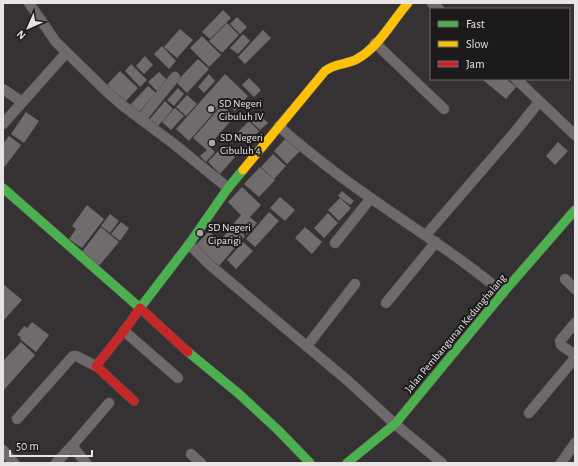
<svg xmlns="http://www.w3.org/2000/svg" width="578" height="466" font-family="'Alegreya Sans',sans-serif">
<rect width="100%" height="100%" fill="#363234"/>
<g fill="#706c6e">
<path d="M223,10L231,18L210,39L202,32Z"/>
<path d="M237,17L247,27L240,34L230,24Z"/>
<path d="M227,23L239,35L222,53L209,41Z"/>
<path d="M180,29L193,40L177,58L164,47Z"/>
<path d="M263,30L271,38L245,64L238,57Z"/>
<path d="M243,34L250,41L238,54L230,48Z"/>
<path d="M202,36L221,55L209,67L190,48Z"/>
<path d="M162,46L176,61L169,69L154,54Z"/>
<path d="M145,56L153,65L144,74L136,66Z"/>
<path d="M198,59L209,69L187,93L176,82Z"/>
<path d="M131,64L147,80L140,87L125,71Z"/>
<path d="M120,71L138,88L124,103L106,86Z"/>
<path d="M159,72L168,81L158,92L148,82Z"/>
<path d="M209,74L215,81L204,93L198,87Z"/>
<path d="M225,74L248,96L235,111L224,101L189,141L176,129Z"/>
<path d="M249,78L261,90L254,97L242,85Z"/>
<path d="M484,79H506L516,87L506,99L483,80Z"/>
<path d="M148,86L156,93L138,113L130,105Z"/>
<path d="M178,88L184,94L174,106L167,100Z"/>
<path d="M187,95L197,104L186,116L176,107Z"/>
<path d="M165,101L173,109L157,127L149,120Z"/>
<path d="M222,105L235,116L209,146L215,152L206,162L200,156L207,150L193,138Z"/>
<path d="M175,108L184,116L171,130L162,122Z"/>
<path d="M26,112L39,121L24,143L11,134Z"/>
<path d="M257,112L268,123L260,130L249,120Z"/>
<path d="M249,121L259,131L247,144L236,134Z"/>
<path d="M9,136L21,145L3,169V144Z"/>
<path d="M286,138L300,151L287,164L274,151Z"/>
<path d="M558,142L568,151L555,165L546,156Z"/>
<path d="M223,146L235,157L220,174L208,162Z"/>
<path d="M273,154L286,166L274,179L261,167Z"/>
<path d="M260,167L275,180L259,197L244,184Z"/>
<path d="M242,187L261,205L250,217L257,223L247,234L234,223L241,215L228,202Z"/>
<path d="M342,191L354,201L350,205L338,196Z"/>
<path d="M280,197L295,210L285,221L270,208Z"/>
<path d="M340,198L351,208L339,221L328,210Z"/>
<path d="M87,205L104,219L82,248L69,239L76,229L72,226Z"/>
<path d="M269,212L279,221L255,247L246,239Z"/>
<path d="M328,213L338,223L324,238L314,228Z"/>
<path d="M110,214L119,221L110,233L101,226Z"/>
<path d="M121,222L129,228L120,241L111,234Z"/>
<path d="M233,225L245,236L219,266L196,245L209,231L220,241Z"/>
<path d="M101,227L119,242L98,267L81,253Z"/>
<path d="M305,227L322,242L312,254L295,238Z"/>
<path d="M243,242L253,251L236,269L227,260Z"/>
<path d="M3,284L22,300L3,321Z"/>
<path d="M32,322L49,335L36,352L20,339L21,337L17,335L24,326L27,328Z"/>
<path d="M21,342L35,355L3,391V361Z"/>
</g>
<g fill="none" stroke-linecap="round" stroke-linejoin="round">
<g stroke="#524f50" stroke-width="11">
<g id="street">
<path d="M29,3L56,42L105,90L122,105L174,144L228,188"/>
<path d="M432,3L439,9"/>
<path d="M375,43L444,109"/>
<path d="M516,79L575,135"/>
<path d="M3,89L22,102"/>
<path d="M141,119L175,77"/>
<path d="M3,124L66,53"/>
<path d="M279,126C293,140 308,151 323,163C381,209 446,245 503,293"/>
<path d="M426,235L514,133L539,102"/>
<path d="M335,243L371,198"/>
<path d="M189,244L210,265L347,380L395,424L442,463"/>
<path d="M565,279L575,289"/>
<path d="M386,303L436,242"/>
<path d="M575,323L560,341L561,345L575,355"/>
<path d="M124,331L178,378"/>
<path d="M307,346L355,284"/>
<path d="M529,413L575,358"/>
<path d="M17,419L73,356H76L96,366"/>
<path d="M72,446L109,403"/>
<path d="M3,450L14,463"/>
<path d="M191,454L201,463"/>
<path d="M56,463L72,446L86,463"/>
<path d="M561,463L575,443"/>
</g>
</g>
<g stroke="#524f50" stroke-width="10">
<g id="fast">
<path d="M3,188L140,308L189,244L228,188L243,170"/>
<path d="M188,352L238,393L278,430L310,463"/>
<path d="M347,463L395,424L503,293L575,210"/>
</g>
</g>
<g stroke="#524f50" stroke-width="10">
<path id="slow" d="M243,170L325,71C335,63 346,65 357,59C379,47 392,21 408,3"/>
</g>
<g stroke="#524f50" stroke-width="10">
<path id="jam" d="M134,401L96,366L124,331L140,308L188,352"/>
</g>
<use href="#street" stroke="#6f686c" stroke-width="10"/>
<use href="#fast" stroke="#4caf50" stroke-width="9"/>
<use href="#slow" stroke="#ffc107" stroke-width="9"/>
<use href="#jam" stroke="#c62828" stroke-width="9"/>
</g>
<g fill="#aaa6a8" stroke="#1d1a1c" stroke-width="1.5">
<circle cx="211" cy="109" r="4"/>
<circle cx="212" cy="143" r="4"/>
<circle cx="200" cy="233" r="4"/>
</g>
<g text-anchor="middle" stroke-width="4" stroke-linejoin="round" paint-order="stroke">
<g font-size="11" fill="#e8e4e6" stroke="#1d1a1c" text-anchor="start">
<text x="219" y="107">SD Negeri<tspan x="219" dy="13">Cibuluh IV</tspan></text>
<text x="220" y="141">SD Negeri<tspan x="220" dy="13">Cibuluh 4</tspan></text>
<text x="208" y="231">SD Negeri<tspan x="208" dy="13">Ciparigi</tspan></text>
</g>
<g font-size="11" fill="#e8e4e6" stroke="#1d1a1c">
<text transform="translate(455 333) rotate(-50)" y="4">Jalan Pembangunan Kedunghalang</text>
</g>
</g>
<rect width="578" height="466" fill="none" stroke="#e8e4e6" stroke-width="8"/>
<rect x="430" y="8" width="140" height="72" fill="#1d1a1c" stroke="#6e6b6d"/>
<rect x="438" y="21" width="20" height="6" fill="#4caf50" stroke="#6e6b6d"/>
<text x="466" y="28" font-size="12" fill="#e8e4e6">Fast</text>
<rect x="438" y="41" width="20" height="6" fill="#ffc107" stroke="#6e6b6d"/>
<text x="466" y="48" font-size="12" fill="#e8e4e6">Slow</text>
<rect x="438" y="61" width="20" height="6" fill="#c62828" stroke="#6e6b6d"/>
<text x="466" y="68" font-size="12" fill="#e8e4e6">Jam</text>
<g transform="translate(28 28) rotate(225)" stroke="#1d1a1c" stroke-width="3" paint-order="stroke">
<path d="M0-3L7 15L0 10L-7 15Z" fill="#e8e4e6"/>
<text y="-6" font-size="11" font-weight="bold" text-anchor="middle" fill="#e8e4e6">N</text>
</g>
<path d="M10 450v6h82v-6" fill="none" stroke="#e8e4e6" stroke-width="2"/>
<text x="16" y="450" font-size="12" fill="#e8e4e6" stroke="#1d1a1c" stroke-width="3" paint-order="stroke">50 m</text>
</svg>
